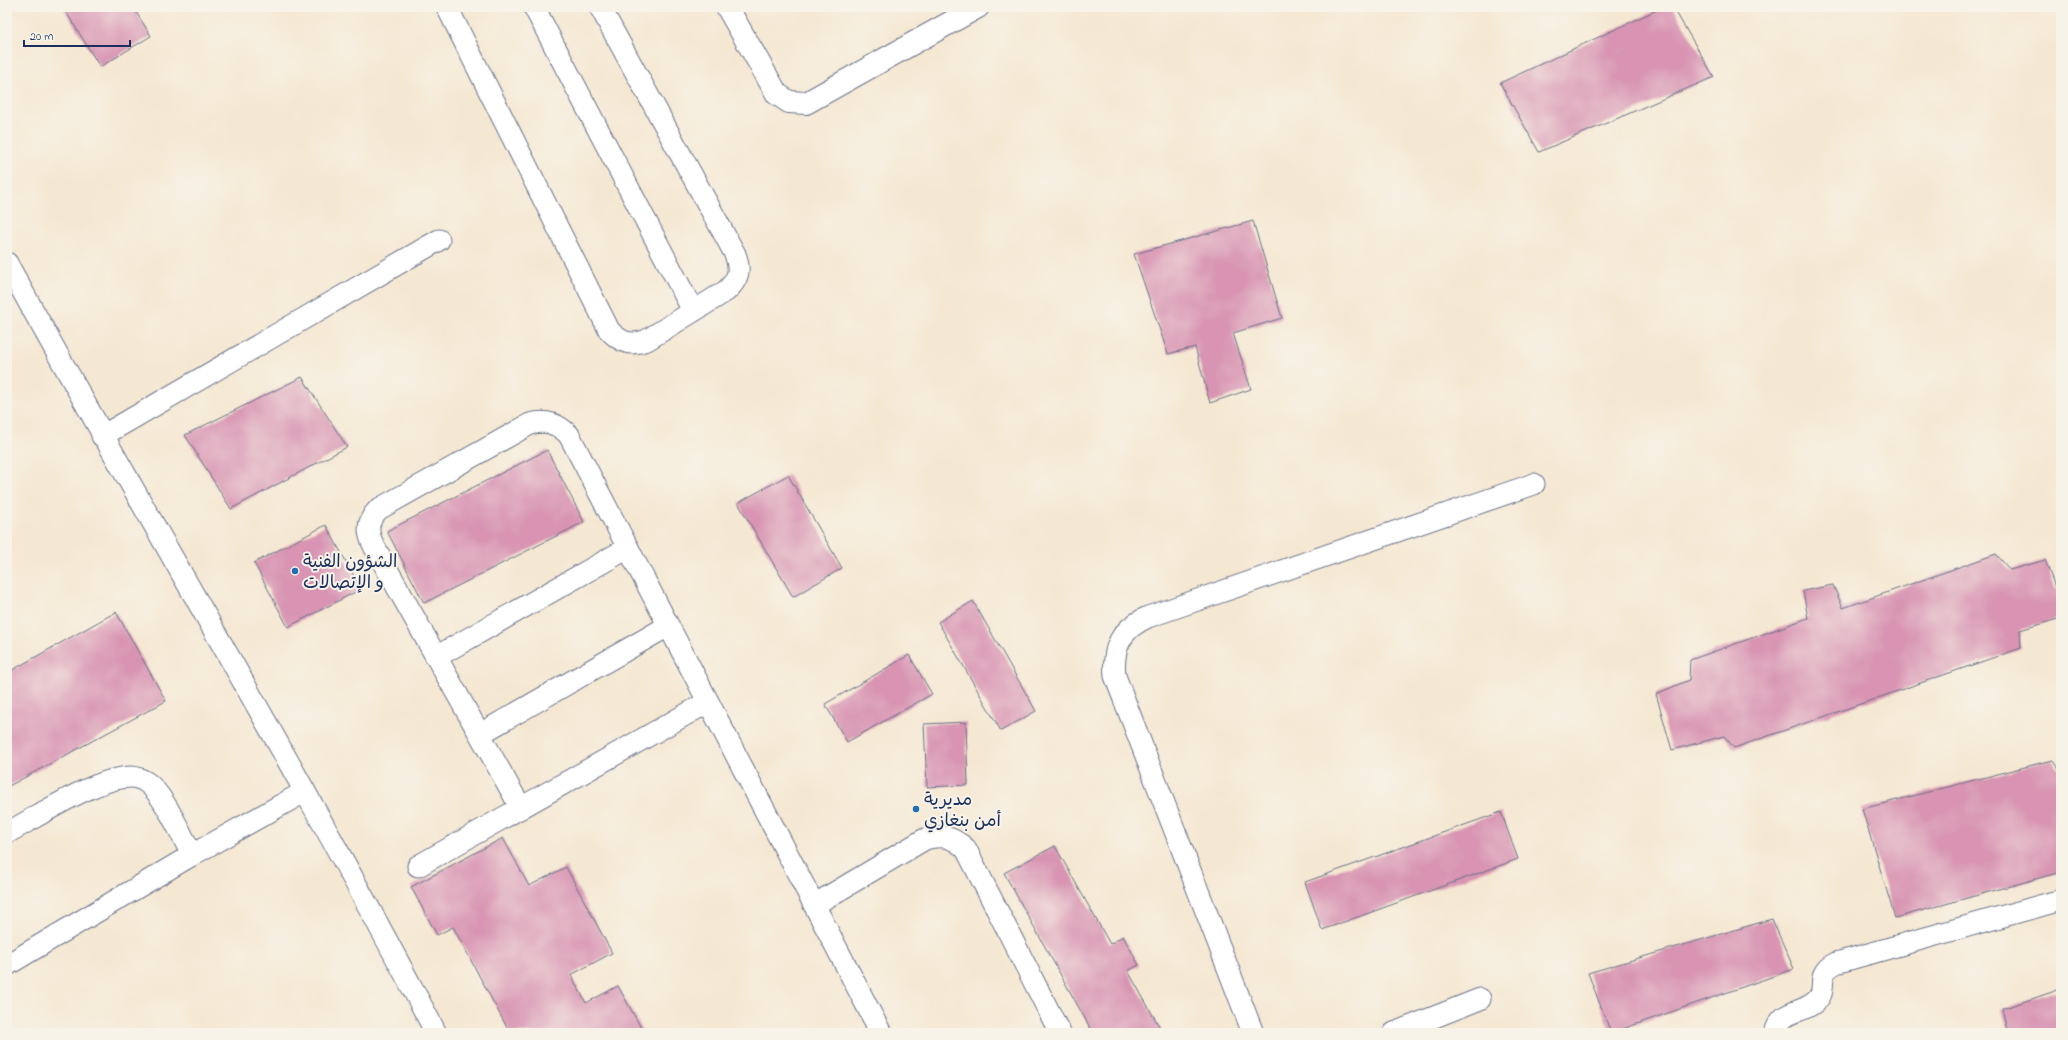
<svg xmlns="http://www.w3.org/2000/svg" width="2068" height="1040" font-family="'Indie Flower','Playpen Sans Arabic',sans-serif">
<rect width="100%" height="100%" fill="#f7f3e8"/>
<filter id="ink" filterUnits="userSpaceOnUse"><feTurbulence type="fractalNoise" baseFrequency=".025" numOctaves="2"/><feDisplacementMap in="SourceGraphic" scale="8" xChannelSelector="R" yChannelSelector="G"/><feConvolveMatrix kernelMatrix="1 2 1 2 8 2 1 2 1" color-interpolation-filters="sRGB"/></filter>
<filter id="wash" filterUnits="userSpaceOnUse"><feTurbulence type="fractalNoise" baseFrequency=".012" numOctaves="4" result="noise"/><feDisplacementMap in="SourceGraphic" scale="16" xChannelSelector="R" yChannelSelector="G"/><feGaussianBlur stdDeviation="0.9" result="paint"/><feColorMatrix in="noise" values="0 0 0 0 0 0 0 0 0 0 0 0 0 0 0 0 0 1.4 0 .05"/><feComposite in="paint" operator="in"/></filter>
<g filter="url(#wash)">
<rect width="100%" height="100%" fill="#f5e8d3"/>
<g id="blocks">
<g fill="#d894b2">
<path d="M63,7H133L151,36L100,67Z"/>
<path d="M1663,7H1673L1714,77L1539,152L1500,83Z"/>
<path d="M1253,221L1282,318L1233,333L1251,389L1210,403L1195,347L1168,354L1134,254Z"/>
<path d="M302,377L347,447L231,509L185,435Z"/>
<path d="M547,450L584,522L424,603L387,531Z"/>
<path d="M788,475L842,568L793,597L738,503Z"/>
<path d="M326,525L361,589L288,627L254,563Z"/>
<path d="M1996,554L2010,570L2045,560L2061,603V618L2020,630L2021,648L1734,748L1724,736L1672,750L1656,694L1689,680L1690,660L1808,618L1803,591L1833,585L1843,608Z"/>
<path d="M973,601L1036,711L1001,731L938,622Z"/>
<path d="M116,612L166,701L7,787V673Z"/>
<path d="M909,655L932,694L847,742L825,704Z"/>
<path d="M966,722L968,785L927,787L924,724Z"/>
<path d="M2052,760L2061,772V872L1895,918L1862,809Z"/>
<path d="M1501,812L1518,859L1322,930L1305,882Z"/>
<path d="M503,838L529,886L566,867L612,953L571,975L586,1003L618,986L644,1033H510L453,927L437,935L411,887Z"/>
<path d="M1055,846L1110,944L1123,936L1139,965L1128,971L1163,1033H1093L1004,873Z"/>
<path d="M1772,919L1794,969L1611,1033L1588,973Z"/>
<path d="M2061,989V1033H2008L2002,1009Z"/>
</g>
</g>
</g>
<g filter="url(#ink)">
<use href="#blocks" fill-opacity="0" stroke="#677087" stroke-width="1"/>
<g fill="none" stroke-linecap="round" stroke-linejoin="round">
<g stroke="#677087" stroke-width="23">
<g id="service">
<path d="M447,7L609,330C621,343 631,346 647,340L726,291C739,279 741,270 735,254L600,7"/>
<path d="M534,7L693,311"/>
<path d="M7,263C148,520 300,773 436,1033"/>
<path d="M102,436L439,240"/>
<path d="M436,657L628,548"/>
<path d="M480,734L668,626"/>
<path d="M521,808L374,546C366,531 367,520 379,509L530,424C546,420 557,423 569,435L881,1033"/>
<path d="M7,833C39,816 96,777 132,777C136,777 143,780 146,782C163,793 182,836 192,855"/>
<path d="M418,866L708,702"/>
<path d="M814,905L925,839C943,834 953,837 966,849L1060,1033"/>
<path d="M7,965L192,855L304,792"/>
<path d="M1253,1033L1115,676C1112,647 1121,629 1148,617L1534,484"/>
<path d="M1394,1033L1480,999"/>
<path d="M1775,1033C1782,1008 1800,1015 1815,1002C1831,989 1812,975 1836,963L2061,900"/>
</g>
</g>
<g stroke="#677087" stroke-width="24">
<path id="minor" d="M727,7L777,94L789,102L806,103L978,7"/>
</g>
<use href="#service" stroke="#fff" stroke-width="21"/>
<use href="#minor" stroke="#fff" stroke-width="22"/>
</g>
</g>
<g fill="#1f6fb2" stroke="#f7f3e8" stroke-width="1.5">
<circle cx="295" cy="571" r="4"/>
<circle cx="916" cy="809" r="4"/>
</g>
<g text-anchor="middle" stroke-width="4" stroke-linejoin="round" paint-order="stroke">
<g font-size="18" fill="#1b2f5e" stroke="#f7f3e8" text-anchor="start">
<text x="303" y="567">الشؤون الفنية<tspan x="303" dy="21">و الإتصالات</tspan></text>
<text x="924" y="805">مديرية<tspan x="924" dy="21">أمن بنغازي</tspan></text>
</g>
</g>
<rect width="2068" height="1040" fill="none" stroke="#f7f3e8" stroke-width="24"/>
<path d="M24 40v6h106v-6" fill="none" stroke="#1b2f5e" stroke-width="2"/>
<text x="30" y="40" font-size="12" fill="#1b2f5e" stroke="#f7f3e8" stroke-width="3" paint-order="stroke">20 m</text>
</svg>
